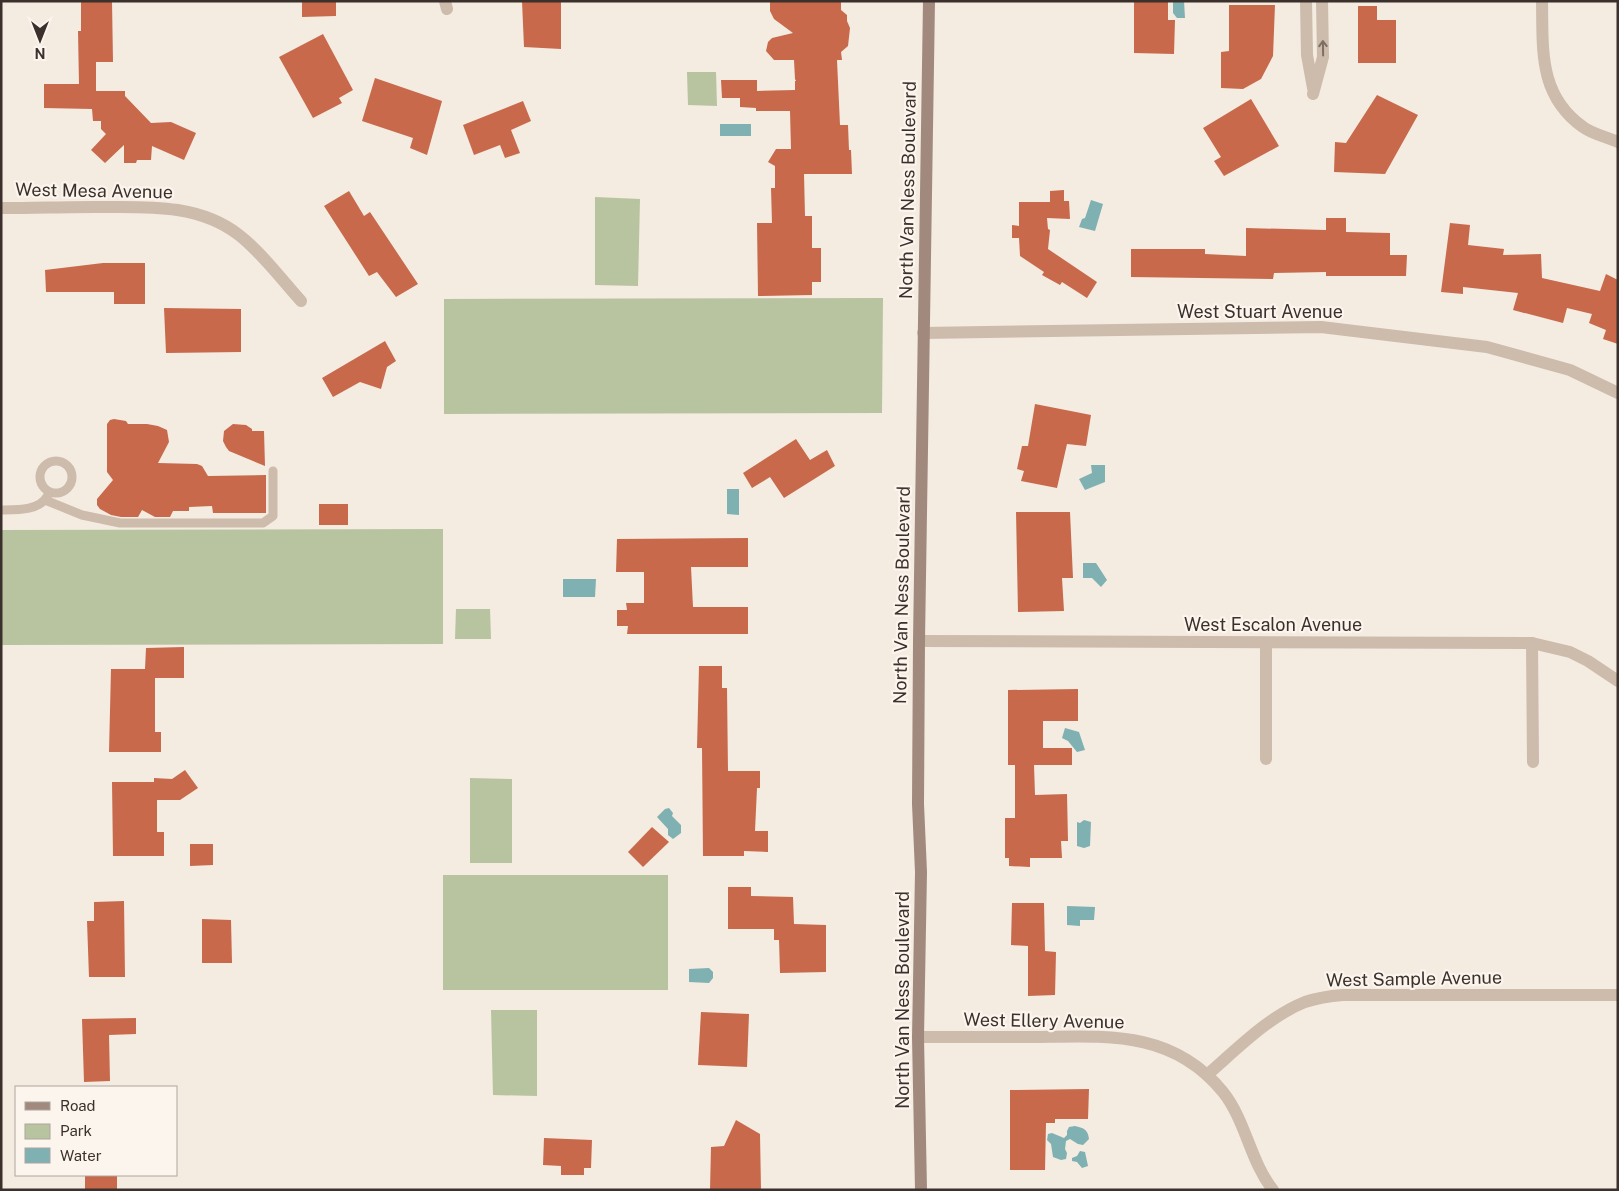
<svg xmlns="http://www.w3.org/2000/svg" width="1619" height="1191" font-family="'Public Sans',sans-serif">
<rect width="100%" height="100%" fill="#f4ebe1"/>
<g fill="#b8c4a0">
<path d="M687,72H716L717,106L688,105Z"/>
<path d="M595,197L640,199L638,286L595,285Z"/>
<path d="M883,298L882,413L444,414V299Z"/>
<path d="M443,529V644L1,645V530Z"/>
<path d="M456,609H490L491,639H455Z"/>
<path d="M470,778L512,779V863H470Z"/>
<rect x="443" y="875" width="225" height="115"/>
<path d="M491,1010H537V1096L493,1095Z"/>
</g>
<g fill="#7fb0b2">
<path d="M1173,1H1184L1185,18H1177L1173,13Z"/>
<rect x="720" y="124" width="31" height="12"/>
<path d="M1091,200L1103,204L1095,231L1079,227L1082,219L1085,218Z"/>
<path d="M1091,465H1105V482L1085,490L1079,479L1092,473Z"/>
<path d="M727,489H739V515L727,514Z"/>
<path d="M1083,563H1096L1107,580L1101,587L1092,578H1083Z"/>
<path d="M563,579H596L595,597H563Z"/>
<path d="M1065,728L1079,732L1085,750L1077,752L1068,741L1062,738Z"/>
<path d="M669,808L673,813L672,816L681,825V833L673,839L668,835V829L657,817L665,809Z"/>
<path d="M1084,820L1091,822L1090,846L1084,848L1077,846V822L1080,823Z"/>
<path d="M1067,906L1095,907L1094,920H1080V926L1067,925Z"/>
<path d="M709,968L713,972V978L709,983L689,982V969Z"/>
<path d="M1075,1126C1083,1128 1088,1129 1089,1139L1083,1145L1078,1144L1070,1139L1066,1141L1065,1149L1067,1153L1066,1159L1061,1160L1053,1157L1051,1144L1047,1140L1048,1134L1052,1133L1064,1138L1067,1135V1131L1069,1127Z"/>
<path d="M1080,1151L1085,1152L1088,1166L1082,1168L1077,1162L1072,1161V1158L1077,1156Z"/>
</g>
<g fill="#c8694b">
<path d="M81,1H112L113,62H96V91H125V96L151,123L171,122L196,133L184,160L152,146L151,160H137L136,163H124V145L105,163L91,150L106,134L101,129V121H93L92,109L44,108V84H79L78,31H81Z"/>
<path d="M302,1H336V16L302,17Z"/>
<path d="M522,1H561V49L524,47Z"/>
<path d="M770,1H841V10L847,15V21L850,28L848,46L841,52L842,60H837L840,125H848L849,150H851L852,174H804L805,216H812V248H821V282H812V295L758,296L757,223H772L771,188H775V166L768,162L776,149H791L790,111H756V108L740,107V98H722L721,80H757V91L795,90V81H796L795,79L794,60H774L766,51L768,42L772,38L793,33L774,19L770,11Z"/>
<path d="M1134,1H1168V20H1175L1174,54L1134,53Z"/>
<path d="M1229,5H1275L1273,56L1261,79L1243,89L1221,88V52L1229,51Z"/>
<path d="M1358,6H1377V20H1396V63H1358Z"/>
<path d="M323,34L353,90L339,98L342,103L313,118L279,57Z"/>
<path d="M375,78L442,101L427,155L410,148L413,138L362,121Z"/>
<path d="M1377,95L1418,115L1385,174L1334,172L1335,142L1346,143Z"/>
<path d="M1251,99L1279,146L1224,176L1214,161L1221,157L1203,128Z"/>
<path d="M523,101L531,121L511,130L520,153L505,158L500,145L474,155L463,125Z"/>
<path d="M1064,190V201H1069L1070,219L1047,218L1048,229L1050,230L1048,249L1097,282L1087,298L1062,282L1060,285L1042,275L1044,272L1020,256L1019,238H1012V225L1019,226V202H1050V191Z"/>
<path d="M349,191L364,216L370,212L418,284L396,297L377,272L369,276L324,206Z"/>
<path d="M1326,218H1346V232L1390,233V255H1407L1406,276H1326V272L1274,273L1273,279L1131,277V249H1205V254L1246,256V228L1326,230Z"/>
<path d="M1450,223L1470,225L1468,245L1504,249L1503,255L1541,254L1542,278L1600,291L1606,274L1618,280V344L1603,339L1606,330L1589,323L1592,314L1567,308L1563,323L1513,310L1518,293L1463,287V294L1441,292Z"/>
<path d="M103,263H145V304H114V292H46L45,270Z"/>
<path d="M164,308L241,309V352L166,353Z"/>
<path d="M385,341L396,361L387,367L381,389L360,382L333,397L322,378Z"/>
<path d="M1035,404L1091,415L1086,446L1067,444L1057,488L1021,481L1024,471L1017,469L1022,446H1028Z"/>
<path d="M114,419L126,421L128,424H147L158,426L167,430L169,442L158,463L197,464L202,466L208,476L266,475V513H213L212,506L189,507V511H173L170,517H155L142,510L138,517H121L111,515L100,509L97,505V499L113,480L107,472V424L110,420Z"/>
<path d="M233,424L246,425L252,429V431H264L265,466L229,451L226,447L223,441L224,431Z"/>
<path d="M796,439L810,460L827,450L835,466L784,498L770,477L752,488L743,473Z"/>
<rect x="319" y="504" width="29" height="21"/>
<path d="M1016,512H1070L1073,578H1062L1064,611L1018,612Z"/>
<path d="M748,538V567H691L693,607H748V634H627L628,626H617V610H627L626,603H644V572H616L617,539Z"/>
<path d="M184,647V678H155V732H161V752H109L111,669H145L146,648Z"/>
<path d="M699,666H722V688H727L728,771H760V788H757L755,831H768V852L744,851V856H703L702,748H697Z"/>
<path d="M1078,689V721H1043V748H1072V765H1034L1035,795L1067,794L1068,841H1061L1062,858H1030V867L1009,866V858H1005V818H1015V765H1008V690Z"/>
<path d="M185,770L198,788L180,800H157V832H164V856H113L112,782H154V778L172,779Z"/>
<path d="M652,827L669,842L643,867L628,852Z"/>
<path d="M190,844H213V865L190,866Z"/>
<path d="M728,887H751V896L793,897L794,924L826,925V972L780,973L779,940H774V929H728Z"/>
<path d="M124,901L125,977H89L87,921H94V902Z"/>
<path d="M1012,903H1044L1045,951L1056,952L1055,995L1028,996V946L1011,945Z"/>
<path d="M202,919L231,920L232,963H202Z"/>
<path d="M701,1012L749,1014L747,1067L698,1065Z"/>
<path d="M136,1018V1034L109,1035L110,1081L84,1082L82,1019Z"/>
<path d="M1089,1089L1088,1119H1055V1123H1046L1045,1170H1010V1090Z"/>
<path d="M736,1120L760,1134L761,1190H710L711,1147L724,1146Z"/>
<path d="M544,1138L592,1140L591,1168H584V1175H561V1166L543,1165Z"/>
<rect x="85" y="1175" width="32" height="15"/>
</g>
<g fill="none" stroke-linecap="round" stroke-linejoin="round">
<g stroke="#cdbbac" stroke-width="9">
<circle cx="56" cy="477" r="16"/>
<path d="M45,500L82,515L120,523H263L273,516V471"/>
<path d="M1,510C17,510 40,511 48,495"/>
</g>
<g stroke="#cdbbac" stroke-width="12">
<path d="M445,1L447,9"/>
<path d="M1306,1L1307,55L1313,88"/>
<path d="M1542,1C1543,49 1538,95 1583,127C1592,134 1607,137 1618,142"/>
<path d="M1313,94L1323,57L1322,1"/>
<path d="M1,208C33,208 65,207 96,207C144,207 198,203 239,235C262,253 281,279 301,301"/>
<path d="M923,333L1321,327L1487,347L1570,370L1618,393"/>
<path d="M919,641L1532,643L1570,652L1588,661L1618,681"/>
<path d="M1266,643V759"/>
<path d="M1532,643L1533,762"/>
<path d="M918,1037C957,1037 996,1037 1035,1037C1107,1036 1173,1030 1223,1092C1246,1121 1250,1161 1273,1190"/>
<path d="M1207,1075C1236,1050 1269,1016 1305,1002C1317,998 1330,996 1343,995H1618"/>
</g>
<path stroke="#a18a7d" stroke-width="12" d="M921,1190L918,1037L921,872L918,804L919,641L929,1"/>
</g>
<defs><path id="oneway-shaft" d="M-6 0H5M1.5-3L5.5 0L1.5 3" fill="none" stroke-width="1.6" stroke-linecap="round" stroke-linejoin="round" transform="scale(1.25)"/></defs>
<use stroke="#7d6f65" href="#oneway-shaft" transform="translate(1323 48) rotate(-91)"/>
<g text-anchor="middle" stroke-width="4.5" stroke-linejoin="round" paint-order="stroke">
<g font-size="18" fill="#3b302b" stroke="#fbf5ee">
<text transform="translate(908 190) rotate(-89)" y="6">North Van Ness Boulevard</text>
<text transform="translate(94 191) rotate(1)" y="6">West Mesa Avenue</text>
<text x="1260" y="318">West Stuart Avenue</text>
<text transform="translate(902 595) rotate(-89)" y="6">North Van Ness Boulevard</text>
<text x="1273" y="631">West Escalon Avenue</text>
<text transform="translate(1414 979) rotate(-1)" y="6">West Sample Avenue</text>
<text transform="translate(903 1000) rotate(-90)" y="6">North Van Ness Boulevard</text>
<text transform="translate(1044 1021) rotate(1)" y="6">West Ellery Avenue</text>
</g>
</g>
<rect width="1619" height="1191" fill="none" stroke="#3b302b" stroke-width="5"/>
<rect x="15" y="1086" width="162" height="90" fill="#fbf5ee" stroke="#aea6a0"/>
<rect x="25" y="1102" width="25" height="8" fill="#a18a7d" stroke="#aea6a0"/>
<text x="60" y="1111" font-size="15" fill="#3b302b">Road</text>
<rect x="25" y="1124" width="25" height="15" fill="#b8c4a0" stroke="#aea6a0"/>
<text x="60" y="1136" font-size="15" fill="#3b302b">Park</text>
<rect x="25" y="1148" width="25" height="15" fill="#7fb0b2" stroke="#aea6a0"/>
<text x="60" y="1161" font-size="15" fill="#3b302b">Water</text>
<g transform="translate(40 40) rotate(180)" stroke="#fbf5ee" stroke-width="4" paint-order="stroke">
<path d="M0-4L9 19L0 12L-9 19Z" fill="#3b302b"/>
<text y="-8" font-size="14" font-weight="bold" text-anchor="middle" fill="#3b302b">N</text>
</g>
</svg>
